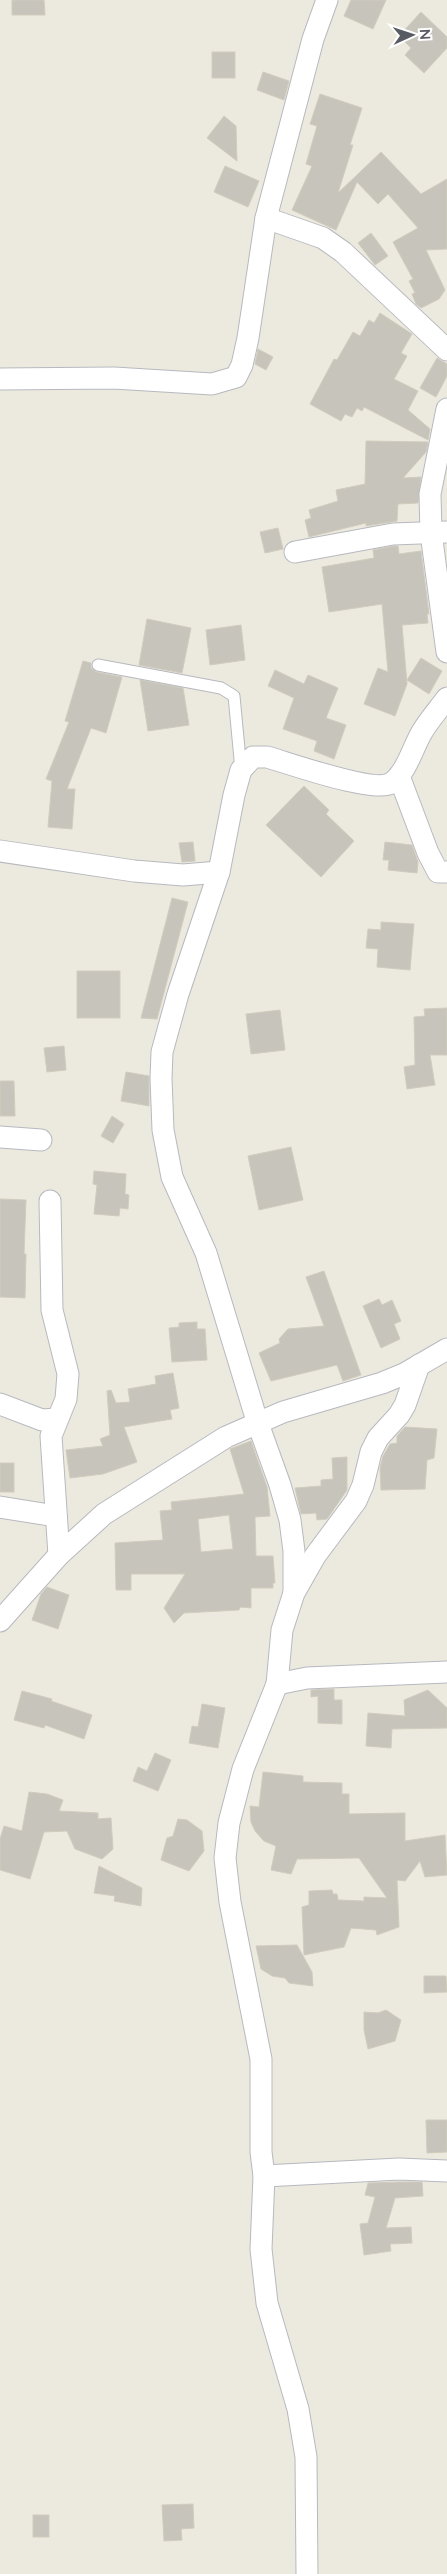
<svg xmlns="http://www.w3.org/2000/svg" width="447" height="2574" font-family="Lato,sans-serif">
<rect width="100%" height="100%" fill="#eceadf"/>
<g fill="#c7c4bc" stroke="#d1ccbd" fill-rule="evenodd">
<path d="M12,0H44L45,15H12Z"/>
<path d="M351,0H386L373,29L344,16Z"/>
<path d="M421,12L447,37V48L424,73L405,55L411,48L399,36Z"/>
<rect x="212" y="52" width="23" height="26"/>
<path d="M263,72L289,81L284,100L257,90Z"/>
<path d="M320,94L362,108L350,145H353L338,193L381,152L421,194L447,179V249L426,250L445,290L439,299L421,308L416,304L412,294L415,293L409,281L413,279L393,242L418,228L388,194L378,204L357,182L336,230L292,210L312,166L306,164L317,126L310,124Z"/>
<path d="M224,116L236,126L237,161L207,138Z"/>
<path d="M225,166L259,181L248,207L214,192Z"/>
<path d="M371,233L388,256L375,265L358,243Z"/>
<path d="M380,313L412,334L401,353L407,356L394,379L418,391L408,410L430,429L428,440L364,407L362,411L357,408L352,417L345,414L341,421L310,404L334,359L337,360L353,332L360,336L369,320L374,323Z"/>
<path d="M258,349L273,357L266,370L255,364Z"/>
<path d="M437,358L447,364V376L436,397L420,388Z"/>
<path d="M366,441L428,442L426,452L403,478L421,477L418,503L398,504L397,521L366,526V523L309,537L305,520L311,518L309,510L338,501L336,490L365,484Z"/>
<path d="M278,528L283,549L265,553L260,532Z"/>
<path d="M394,546H398L399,554L421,551L429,614H427L428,623L402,625L407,684L395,716L364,704L378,668L388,672L382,604L329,612L322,567L374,558L373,550Z"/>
<path d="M147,619L191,628L182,673L139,665Z"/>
<path d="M241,625L245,660L210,665L206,630Z"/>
<path d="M421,658L442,671L429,694L407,680Z"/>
<path d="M83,661L91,663V668L96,672L122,677L106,733L91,728L67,789H75L72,829L48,827L52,781L46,779L69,722L65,721Z"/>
<path d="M275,670L304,684L308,675L338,688L326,718L346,725L334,759L314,751L317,741L283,729L294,698L268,686Z"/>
<path d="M140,680L183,688L189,725L148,731Z"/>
<path d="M304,786L329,810L326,814L354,841L321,877L266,825Z"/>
<path d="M193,842L195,861L182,862L179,843Z"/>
<path d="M385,842L412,845L418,862L417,873L388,870L389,860H383Z"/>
<path d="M172,898L188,902L157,1019L141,1018Z"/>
<path d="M381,922L414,924L410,970L377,967L378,949L366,948L368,929L381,930Z"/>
<rect x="77" y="971" width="43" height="47"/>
<path d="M447,1008V1055H430L435,1085L407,1089L404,1067L415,1065L414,1017L425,1016L424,1009Z"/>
<path d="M280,1010L285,1050L251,1054L246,1014Z"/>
<path d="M64,1046L66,1070L47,1072L44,1048Z"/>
<path d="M126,1072L149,1076V1106L121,1101Z"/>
<path d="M0,1081H14L15,1116H0Z"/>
<path d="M112,1116L124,1124L113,1143L101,1136Z"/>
<path d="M291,1147L303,1200L259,1210L248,1156Z"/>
<path d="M94,1171L126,1174L125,1194L129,1195L128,1209L120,1208L119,1216L94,1214L97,1185L93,1184Z"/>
<path d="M0,1199L26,1200L24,1254H26L25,1298L0,1297Z"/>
<path d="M324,1271L361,1375L343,1381L337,1365L271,1381L259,1353L280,1343L279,1339L288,1329L324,1326L306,1277Z"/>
<path d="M379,1299L382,1305L392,1300L401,1321L394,1324L400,1339L381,1348L363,1306Z"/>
<path d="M197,1322V1329H205L207,1360L172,1362L169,1328L179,1327V1323Z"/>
<path d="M173,1373L179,1408L170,1410L172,1419L124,1427L137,1462L103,1474L70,1478L66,1450L103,1446L100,1439L110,1435L107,1391L111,1390L116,1403L130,1402L128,1389L156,1384L155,1376Z"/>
<path d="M405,1427L437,1429L434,1458L427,1460L425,1489L381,1490L380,1468L383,1456L390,1444L397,1443V1436Z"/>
<path d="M251,1441L267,1487L270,1516L255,1517L256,1556H273L275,1583H273V1588H251V1608L240,1607L239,1610L184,1613L174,1623L164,1608L185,1574H131V1590H116L115,1543L163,1540L160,1511L172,1510L171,1502L244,1494L230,1449ZM229,1515L233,1549L201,1552L198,1519Z"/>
<path d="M347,1457V1490L327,1519L317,1520L316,1513L301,1514L295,1488L321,1486V1480L333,1479L332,1458Z"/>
<rect x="0" y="1463" width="14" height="29"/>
<path d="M47,1587L69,1595L58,1629L32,1620L41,1594Z"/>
<path d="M334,1689V1700H342V1724L318,1723V1696L311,1697V1690Z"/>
<path d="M428,1690L447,1708V1728L392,1729L391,1748L366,1746L368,1713L405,1716L404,1700Z"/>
<path d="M22,1691L52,1699L51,1701L92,1715L84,1739L45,1725L44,1728L14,1720Z"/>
<path d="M202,1704L225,1708L218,1748L189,1743L192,1726L198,1727Z"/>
<path d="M155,1753L171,1760L158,1791L133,1781L138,1767L147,1771Z"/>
<path d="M263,1772L303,1776V1782L342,1783V1794H349V1814L405,1813V1841L445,1835L447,1875L425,1877L420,1861L405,1881L397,1880L399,1927L377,1935L376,1930L351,1928L344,1947L304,1955L302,1907L309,1905V1891L332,1890L333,1894H337L338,1900L364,1901V1897L387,1898L359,1858L297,1859L291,1874L271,1870L276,1846L264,1841L255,1831L251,1822L250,1806L259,1807Z"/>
<path d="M29,1792L47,1794L63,1800L59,1811L98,1813V1819L111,1818L113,1849L102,1859L75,1849L67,1831L44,1832L30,1879L0,1870V1839L4,1826L22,1831Z"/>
<path d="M178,1819L187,1820L202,1831L204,1851L189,1871L161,1860L167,1838L173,1836Z"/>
<path d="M99,1866L142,1888L141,1906L114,1901L115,1896L94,1893Z"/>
<path d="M297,1945L312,1972L313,1986L289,1983L285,1978L272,1976L261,1969L256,1946Z"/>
<path d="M424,1976H446L447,1992L424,1993Z"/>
<path d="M386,2010L401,2020L395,2041L368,2049L364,2030V2012L378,2013Z"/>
<path d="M426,2120H447V2152L427,2153Z"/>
<path d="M399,2182H422L423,2196L395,2198L386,2228L411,2227L412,2243L390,2244L391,2251L364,2255L360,2224L368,2223L375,2197L365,2195L368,2183Z"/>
<path d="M193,2504L194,2528L181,2529L182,2540L164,2541L162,2505Z"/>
<rect x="33" y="2515" width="16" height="22"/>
</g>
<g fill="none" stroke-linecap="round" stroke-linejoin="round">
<g stroke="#b7b9bf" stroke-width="13">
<path id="service" d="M98,665L221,688L234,696L241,770"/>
</g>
<g stroke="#b7b9bf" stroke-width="23">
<g id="minor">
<path d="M266,218L323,238L343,252L447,350"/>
<path d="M0,379L114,378L212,384L236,377L242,365L248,338L266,218L313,39L327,0"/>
<path d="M447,409L430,494L431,533L447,652"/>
<path d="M295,552L393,534L447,532"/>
<path d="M399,776L428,853L438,872H447"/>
<path d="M0,851L134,871L183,875L219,872"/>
<path d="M0,1137L41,1140"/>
<path d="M50,1201L52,1310L68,1374L66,1399L51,1436L59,1555"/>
<path d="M0,1404L42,1420L57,1419"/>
<path d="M0,1507L56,1516"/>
<path d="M294,1592V1551L290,1520L280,1485L257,1421L206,1253L172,1177L163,1130L161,1078L162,1052L178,994L219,872L234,795L241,770L253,757H267C289,763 377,795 393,782C407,771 413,747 422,732C429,720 439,709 447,698"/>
<path d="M0,1621L59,1555L104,1514L226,1437L283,1412L382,1383L404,1374L447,1349"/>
<path d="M277,1684L307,1678L447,1672"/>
<path d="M264,2176L399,2169L447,2171"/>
<path d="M307,2574L306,2457L298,2409L267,2303L261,2249L264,2176L261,2152V2059L230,1902L225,1858L229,1823L243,1769L277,1684L282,1630L294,1593L315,1556L356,1501L363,1485L371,1452L378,1438L399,1415L405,1405L419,1365"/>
</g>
</g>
<use href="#service" stroke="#fff" stroke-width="11"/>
<use href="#minor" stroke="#fff" stroke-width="21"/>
</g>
<g transform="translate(412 35) rotate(87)" stroke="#ffffff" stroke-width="4" paint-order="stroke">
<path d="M0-4L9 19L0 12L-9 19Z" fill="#585b61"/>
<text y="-8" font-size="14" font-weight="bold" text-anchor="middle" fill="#585b61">N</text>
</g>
</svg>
